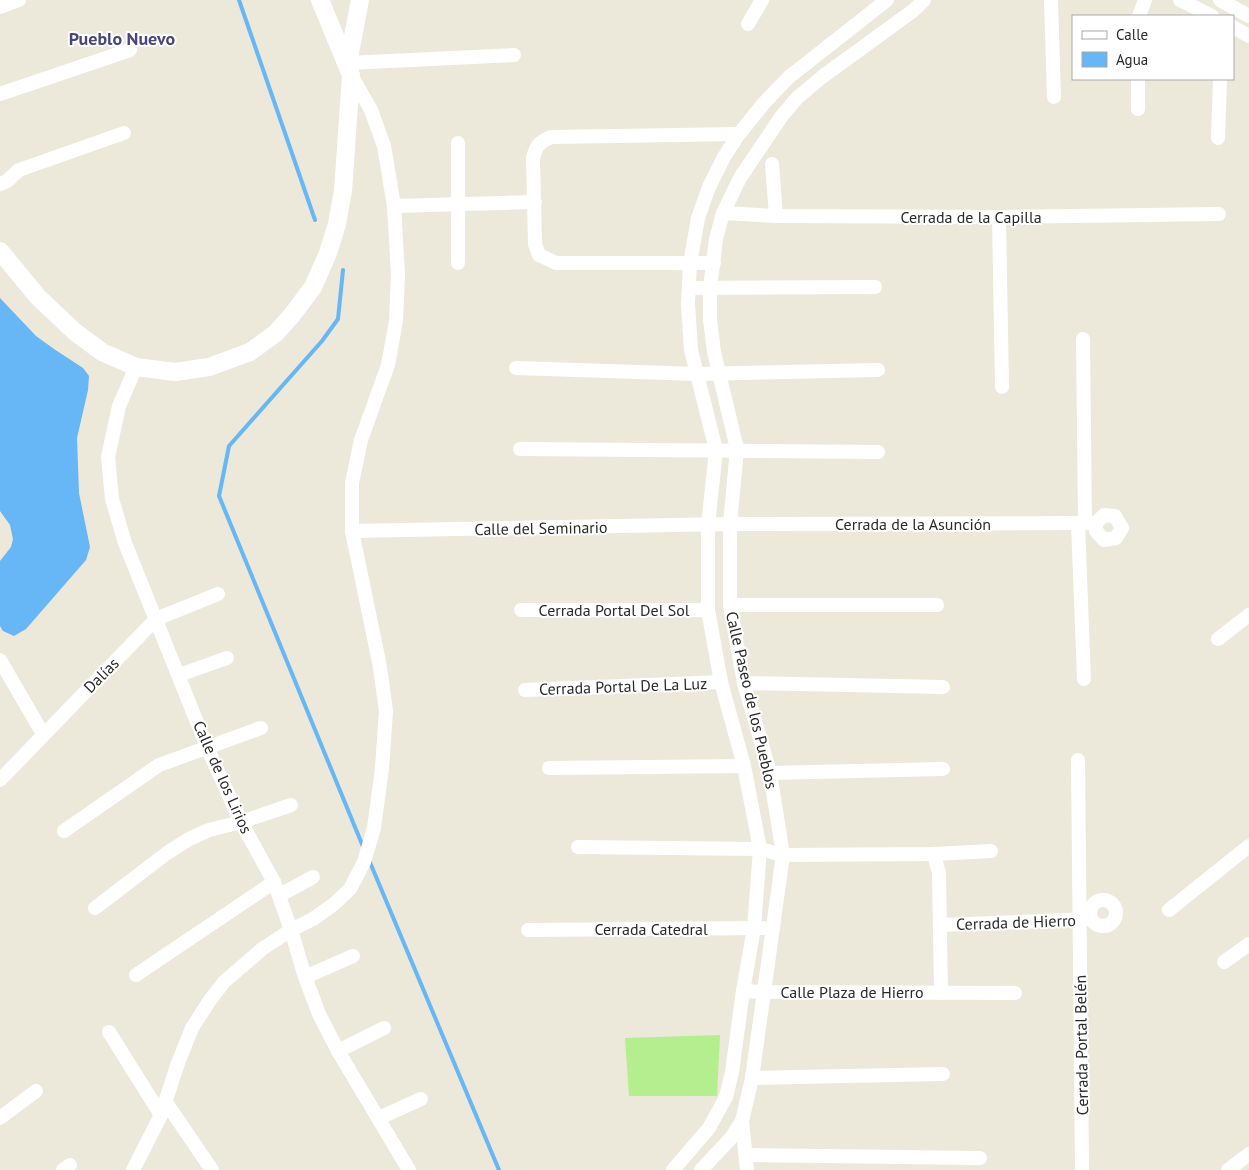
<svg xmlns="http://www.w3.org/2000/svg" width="1249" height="1170" font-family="'PT Sans',sans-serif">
<rect width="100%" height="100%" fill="#ece8da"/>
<path fill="#b4ee8e" d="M720,1035L717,1096H629L625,1038Z"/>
<path fill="#67b6f5" d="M0,298L36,336L54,349L83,368L89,376L88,390L77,438L79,493L90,547L86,560L26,629L14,636L3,631L0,626V561L11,547L13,539L10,525L0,511Z"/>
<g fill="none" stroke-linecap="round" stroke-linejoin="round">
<g stroke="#67b6f5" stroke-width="4">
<path d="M239,0L315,220"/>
<path d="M343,270L338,319L322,341L229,446L219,496L364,849"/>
<path d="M369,860L499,1170"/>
</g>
<g stroke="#fff" stroke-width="14">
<path d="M1051,0L1054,97"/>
<path d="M1180,0L1212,16"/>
<path d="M1220,0L1249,16"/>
<path d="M0,7L19,0"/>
<path d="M1139,16L1145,0"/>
<path d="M748,24L762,0"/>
<path d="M1233,27L1249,36"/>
<path d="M348,63L514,55"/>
<path d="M1138,79V109"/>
<path d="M0,94L130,50"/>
<path d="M1218,138L1220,79"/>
<path d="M458,143V263"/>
<path d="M772,164L776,216"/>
<path d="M0,184L7,181L19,170L124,133"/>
<path d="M394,206L535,202"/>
<path d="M723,213L776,216L999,217L1219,214"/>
<path d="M999,217L1002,387"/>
<path d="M714,263H556L539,255L535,244L533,158C536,146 539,142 551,137L739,134"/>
<path d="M689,288L875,287"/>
<path d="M1083,339L1085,523"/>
<path d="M136,367L119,406L108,457L112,499L125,543L207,747L241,822L274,882L291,930L305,977L319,1014L338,1051L409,1170"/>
<path d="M516,368L698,374L878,370"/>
<path d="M520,449L878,452"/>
<path d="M1104,515L1115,516L1122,528L1116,538L1104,540L1096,531V523Z"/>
<path d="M1078,524L1084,679"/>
<path d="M352,531L730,524L1096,523"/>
<path d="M730,605H937"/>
<path d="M521,610H708"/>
<path d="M1218,639L1249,615"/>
<path d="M0,660L43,734"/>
<path d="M179,675L227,658"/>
<path d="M744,683L943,687"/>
<path d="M525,690L721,682"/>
<path d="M1078,760L1082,1170"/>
<path d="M549,768L744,766"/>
<path d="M770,773L943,769"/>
<path d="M0,780L156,619L218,594"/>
<path d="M64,831L159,765L261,728"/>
<path d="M578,847L760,849L783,855L934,854L991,851"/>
<path d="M934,854L939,873L941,993"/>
<path d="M280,895L313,877"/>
<circle cx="1103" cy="913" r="13"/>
<path d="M95,908L167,853L189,839L209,830L241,822L291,805"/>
<path d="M1169,910L1249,846"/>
<path d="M941,925L1091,919"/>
<path d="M528,930L763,928"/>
<path d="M1224,962L1249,944"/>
<path d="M136,975L274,882"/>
<path d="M305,977L353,956"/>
<path d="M743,991L765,992L1015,993"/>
<path d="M109,1032L161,1115"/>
<path d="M338,1051L384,1028"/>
<path d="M752,1078L943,1074"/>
<path d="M165,1101L212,1170"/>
<path d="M0,1118L36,1091"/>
<path d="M379,1118L421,1099"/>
<path d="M742,1121L747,1170"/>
<path d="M746,1155L980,1158"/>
<path d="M63,1170L70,1165"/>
<path d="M133,1170L161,1115L178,1063L192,1028L210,1000L224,982L262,949L291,930L313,919L334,904L350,889L364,862L374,828L382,768L386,711L380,667L352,531V483L361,440L388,365L396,321L398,274L394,206L384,146L371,110L351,75"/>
<path d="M673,1170L709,1128L726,1097L732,1072L743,991L754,928L760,849L744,766L721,682L708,610V526L716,450L691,350L688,304L690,264L698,218L709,187L724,157L739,134L764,103L789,77L887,0"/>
<path d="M701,1170L731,1138L742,1121L752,1078L783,855L770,773L744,683L730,605V524L737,449L714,352L710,319V288L716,239L723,213L740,178L781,117L797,98L822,77L914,10L924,0"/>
<path d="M1228,1170L1249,1154"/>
</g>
<g stroke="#fff" stroke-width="18">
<path d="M348,63L360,0"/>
<path d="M0,251L38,297L75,332L102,352L136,367L175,372L209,367L250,352L276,333L292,315L313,287L328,253L337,224L343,191L351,75L320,0"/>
</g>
</g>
<g text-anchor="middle" stroke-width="4" stroke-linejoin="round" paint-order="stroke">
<g font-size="16" fill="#292929" stroke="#fff">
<text x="971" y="223">Cerrada de la Capilla</text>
<text x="913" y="530">Cerrada de la Asunción</text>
<text transform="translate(541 528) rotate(-1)" y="6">Calle del Seminario</text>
<text x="614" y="616">Cerrada Portal Del Sol</text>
<text transform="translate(101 675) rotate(-45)" y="6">Dalías</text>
<text transform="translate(623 686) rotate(-2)" y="6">Cerrada Portal De La Luz</text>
<text transform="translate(752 700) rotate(77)" y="6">Calle Paseo de los Pueblos</text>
<text transform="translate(223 777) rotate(66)" y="6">Calle de los Lirios</text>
<text transform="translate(1016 922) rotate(-2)" y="6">Cerrada de Hierro</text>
<text x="651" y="935">Cerrada Catedral</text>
<text x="852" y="998">Calle Plaza de Hierro</text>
<text transform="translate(1081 1045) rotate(-91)" y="6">Cerrada Portal Belén</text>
</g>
<g font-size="18" font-weight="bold" fill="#47477c" stroke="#fff">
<text x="122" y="45">Pueblo Nuevo</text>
</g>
</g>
<rect x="1072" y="15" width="162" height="65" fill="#ffffff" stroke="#a9a9a9"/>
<rect x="1082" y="31" width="25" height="8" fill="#ffffff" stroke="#a9a9a9"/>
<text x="1116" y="40" font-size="15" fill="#292929">Calle</text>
<rect x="1082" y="52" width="25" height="15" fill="#67b6f5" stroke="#a9a9a9"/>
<text x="1116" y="65" font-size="15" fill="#292929">Agua</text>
</svg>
